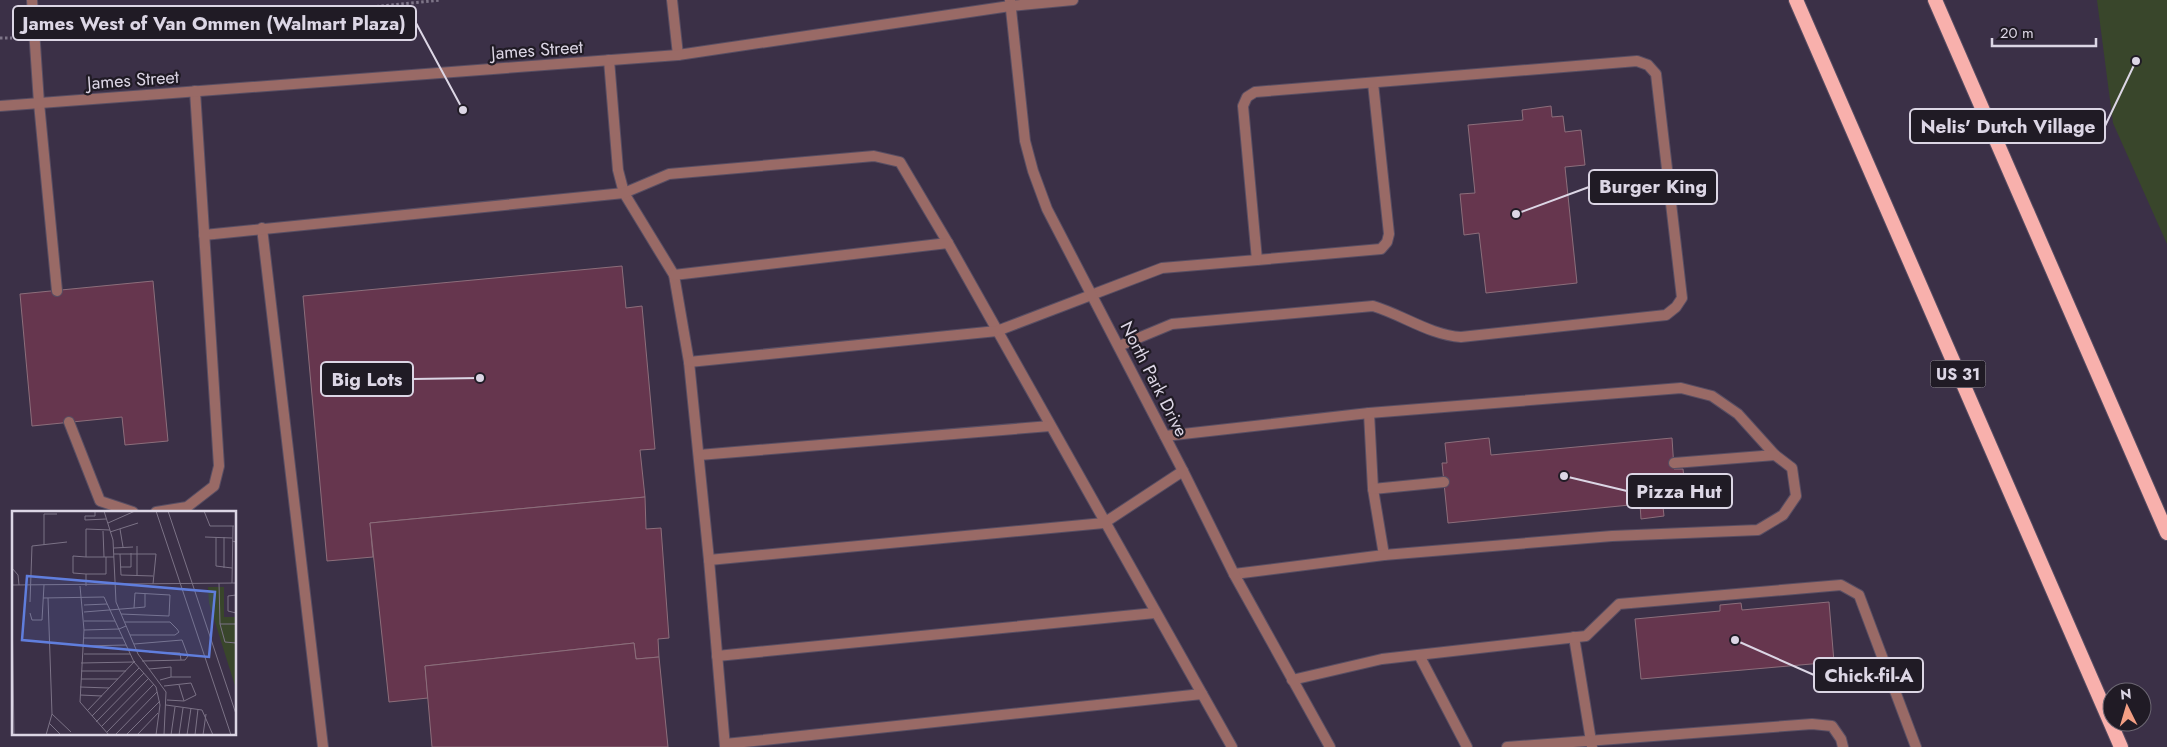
<svg xmlns="http://www.w3.org/2000/svg" width="2167" height="747" font-family="Jost,sans-serif">
<rect width="100%" height="100%" fill="#3b3047"/>
<path fill="#39462b" d="M2097,0H2167V244L2113,123Z"/>
<g fill="#66364e" stroke="#8c6e7b">
<path d="M1551,106L1552,117L1563,116L1565,132L1581,130L1585,165L1565,167L1577,283L1486,293L1479,233L1464,235L1460,194L1475,193L1468,125L1523,120L1522,110Z"/>
<path d="M622,266L626,308L642,306L655,449L640,450L645,497L370,523L373,557L327,561L303,296Z"/>
<path d="M153,281L168,441L125,445L122,417L32,426L20,294Z"/>
<path d="M1489,438L1491,455L1672,438L1674,469H1683L1686,496L1662,498L1664,516L1641,519L1640,504L1448,523L1442,463H1447L1445,443Z"/>
<path d="M645,497L646,529L661,528L669,638L658,639L659,657L636,659L634,643L425,666L428,698L389,702L370,523Z"/>
<path d="M1829,602L1834,662L1641,679L1635,619L1720,611V605L1741,603L1742,610Z"/>
<path d="M634,643L636,659L659,657L668,747H432L425,666Z"/>
</g>
<g fill="none" stroke-linecap="round" stroke-linejoin="round">
<g stroke="#584e63" stroke-width="12">
<g id="service">
<path d="M32,0L39,103L57,291"/>
<path d="M672,0L678,55"/>
<path d="M609,60L618,170L624,193L674,275L689,362L709,560L725,747"/>
<path d="M262,228L323,747"/>
<path d="M204,235L624,193L669,174L874,156L900,162L948,243L1232,747"/>
<path d="M1257,260L1381,249L1387,242L1389,234L1373,83"/>
<path d="M674,275L948,243"/>
<path d="M689,362L997,331L1162,268L1257,260L1243,106L1247,97L1255,92L1637,61L1648,65L1656,74L1682,298L1676,307L1666,315L1461,337C1430,335 1403,315 1373,306L1172,324L1119,346"/>
<path d="M1369,413L1373,489L1384,555"/>
<path d="M69,422L100,501L133,512"/>
<path d="M1165,436L1369,413L1681,388L1712,396L1738,414L1775,455L1792,468L1796,496L1783,515L1758,530L1612,536L1384,555L1234,574"/>
<path d="M699,455L1050,426"/>
<path d="M1674,463L1775,455"/>
<path d="M1373,489L1444,482"/>
<path d="M156,512L187,507L214,486L219,466L195,91"/>
<path d="M709,560L1104,523L1183,471"/>
<path d="M1574,637L1592,747"/>
<path d="M1419,655L1467,747"/>
<path d="M717,656L1155,613"/>
<path d="M1292,680L1382,659L1586,636L1619,604L1841,585L1859,595L1916,747"/>
<path d="M725,744L1202,694"/>
<path d="M1507,747L1812,724L1832,726L1841,739L1843,747"/>
</g>
</g>
<g stroke="#584e63" stroke-width="12">
<path id="minor" d="M1010,0L1025,141L1033,171L1047,209L1183,471L1234,574L1330,747"/>
</g>
<g stroke="#584e63" stroke-width="12">
<path id="tertiary" d="M0,106L678,55L1010,6L1073,0"/>
</g>
<g stroke="#584e63" stroke-width="16">
<g id="trunk">
<path d="M1796,0L2121,747"/>
<path d="M1935,0L2167,533"/>
</g>
</g>
<g stroke="#7e7588" stroke-width="3" stroke-dasharray="2.5 2.5" stroke-linecap="butt">
<path d="M0,38H12"/>
<path d="M58,38L90,36L440,0"/>
</g>
<use href="#service" stroke="#996a66" stroke-width="10"/>
<use href="#minor" stroke="#996a66" stroke-width="10"/>
<use href="#tertiary" stroke="#996a66" stroke-width="10"/>
<use href="#trunk" stroke="#f8b0ac" stroke-width="14"/>
</g>
<g text-anchor="middle" stroke-width="4.5" stroke-linejoin="round" paint-order="stroke">
<rect fill="#201b25" stroke="#a49eab" stroke-width="1" x="1930.5" y="360.5" width="55" height="27" rx="4"/>
<g font-size="16" font-weight="bold" fill="#dcd6e5">
<text x="1958" y="380">US 31</text>
</g>
<g font-size="18" fill="#dcd6e5" stroke="#201b25">
<text transform="translate(537 50) rotate(-4)" y="6">James Street</text>
<text transform="translate(133 80) rotate(-4)" y="6">James Street</text>
<text transform="translate(1154 379) rotate(63)" y="6">North Park Drive</text>
</g>
</g>
<g transform="translate(12 511)">
<rect width="224" height="224" fill="#3b3047"/>
<path d="M196,76H212V106H224V178L197,92Z" fill="#39462b"/>
<path fill="none" stroke="#7b7286" stroke-width="1" d="M83,0V5H73V9L94,8M92,0L101,29L104,91L126,143L154,181L152,224M144,0L219,224M156,0L224,203M192,0L198,15H222M96,12L123,0M108,18L111,36M91,20L92,46M98,21L126,12M193,26L220,27M204,26V55L220,57M220,30L224,31V49M32,34V3H45M102,37L121,36M102,43H144L141,73M108,43L109,64L141,65M94,46H74V18L98,19M108,56H119V42M0,57L6,64L7,74M212,57V26M74,63L61,62V45L74,46M125,64V35M207,72L208,113H224M220,72L221,15M0,74L224,72M68,75L72,119L68,191L97,224M74,75V63H94V46H102M224,84L216,85V100L224,102M31,87L92,86L122,151L144,176L148,194L144,224M18,91L20,35L55,31M72,94L95,93M0,95L2,224M122,97L133,96V83M72,101L122,97L123,82L158,84L157,105L109,103M18,102L20,109H30L32,74M72,110H103M113,111H158L165,118M208,113L213,131L224,132M72,119L107,118L114,115M118,124H163L167,121L165,118M72,127H111M122,133L170,129L176,145L173,149L130,150M72,135L114,134M137,141L168,142L169,149M72,143H118M69,152L122,151M137,158L159,156V166L148,169M69,160H114M159,166H179M69,168H106M167,174L172,190M152,175L179,172L184,184L172,190L155,189M68,176L97,177M68,184L90,185M154,194L190,199L201,224M75,200L123,150M40,203L59,221M80,205L127,157M84,211L132,162M37,212L49,224M89,216L137,167M95,221L142,173M34,224L40,203L36,87M103,224L145,181M114,224L148,190M125,224L146,202M159,224L163,196M167,224L171,197M175,224L179,197M183,224L186,198M191,224L194,203"/>
<path fill="#607edd" fill-opacity="0.15" stroke="#607edd" stroke-width="2.5" d="M15,65L203,81L197,146L10,129Z"/>
<rect width="224" height="224" fill="none" stroke="#dcd6e5" stroke-width="2.5"/>
</g>
<path fill="none" stroke="#dcd6e5" stroke-width="2" d="M463 110L416 23M2136 61L2105 126M1516 214L1589 187M480 378L413 379M1564 476L1627 491M1735 640L1814 675"/>
<g fill="#dcd6e5" stroke="#201b25" stroke-width="2">
<circle cx="463" cy="110" r="5"/>
<circle cx="2136" cy="61" r="5"/>
<circle cx="1516" cy="214" r="5"/>
<circle cx="480" cy="378" r="5"/>
<circle cx="1564" cy="476" r="5"/>
<circle cx="1735" cy="640" r="5"/>
</g>
<g fill="#201b25" stroke="#dcd6e5" stroke-width="2">
<rect x="13" y="6" width="403" height="34" rx="5"/>
<rect x="1910" y="109" width="195" height="34" rx="5"/>
<rect x="1589" y="170" width="128" height="34" rx="5"/>
<rect x="321" y="362" width="92" height="34" rx="5"/>
<rect x="1627" y="474" width="105" height="34" rx="5"/>
<rect x="1814" y="658" width="109" height="34" rx="5"/>
</g>
<g font-size="19" text-anchor="middle" font-weight="bold" fill="#dcd6e5">
<text x="214" y="30">James West of Van Ommen (Walmart Plaza)</text>
<text x="2008" y="133">Nelis' Dutch Village</text>
<text x="1653" y="193">Burger King</text>
<text x="367" y="386">Big Lots</text>
<text x="1679" y="498">Pizza Hut</text>
<text x="1869" y="682">Chick-fil-A</text>
</g>
<g transform="translate(2127 707) rotate(355)"><circle r="24" fill="#201b25" stroke="#6b6672"/>
<path d="M0-4L9 19L0 12L-9 19Z" fill="#f39f84"/>
<text y="-8" font-size="14" font-weight="bold" text-anchor="middle" fill="#dcd6e5">N</text>
</g>
<path d="M1992 38v8h104v-8" fill="none" stroke="#dcd6e5" stroke-width="2.5"/>
<text x="2000" y="38" font-size="15" fill="#dcd6e5" stroke="#201b25" stroke-width="4" paint-order="stroke">20 m</text>
</svg>
